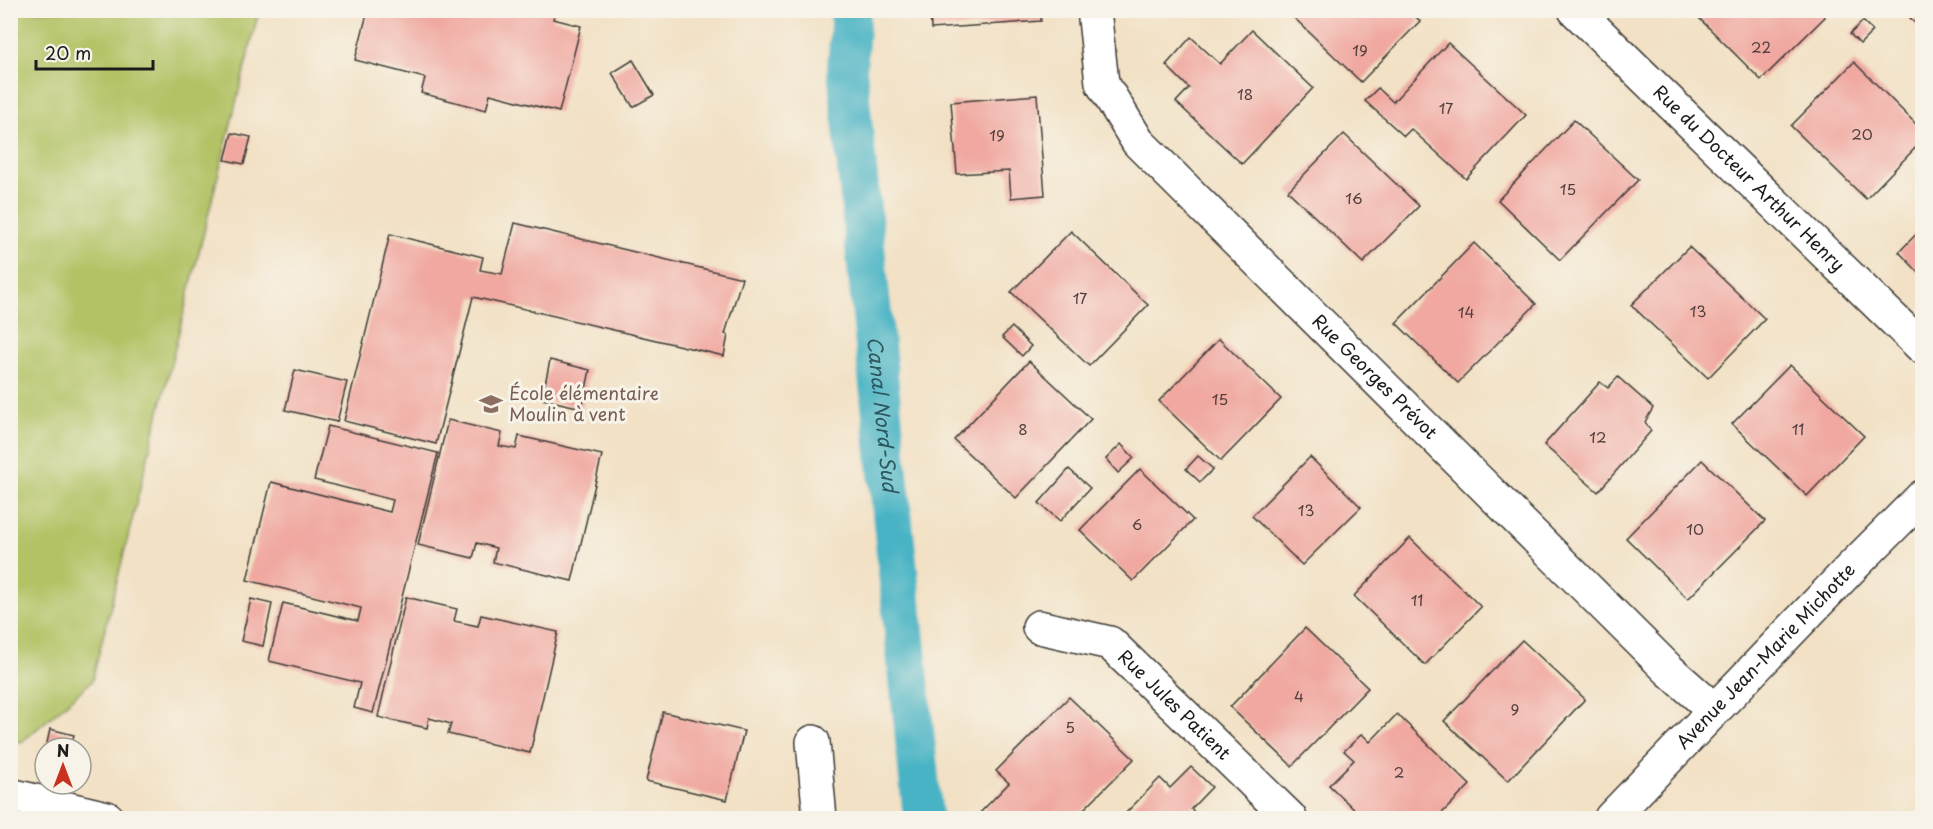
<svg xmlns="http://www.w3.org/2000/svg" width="1933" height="829" font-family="'Playpen Sans',sans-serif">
<rect width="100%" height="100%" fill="#f7f3e8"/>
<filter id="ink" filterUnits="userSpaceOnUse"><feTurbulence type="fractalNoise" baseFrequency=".0167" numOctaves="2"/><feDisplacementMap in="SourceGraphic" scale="12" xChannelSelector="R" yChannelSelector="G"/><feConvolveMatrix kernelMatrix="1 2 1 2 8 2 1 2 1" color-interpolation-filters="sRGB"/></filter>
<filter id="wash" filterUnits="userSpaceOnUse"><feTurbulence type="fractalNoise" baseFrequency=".008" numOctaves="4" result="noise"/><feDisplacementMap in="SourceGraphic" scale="24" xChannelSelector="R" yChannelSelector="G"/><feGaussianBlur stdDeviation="1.35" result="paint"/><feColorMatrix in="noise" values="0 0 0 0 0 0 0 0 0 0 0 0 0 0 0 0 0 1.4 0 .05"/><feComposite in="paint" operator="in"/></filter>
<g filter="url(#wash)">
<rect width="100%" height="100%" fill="#f2e1c5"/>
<path fill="#b2c265" stroke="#676f40" stroke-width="1.5" d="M10,11H259L92,681L22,742L10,740Z"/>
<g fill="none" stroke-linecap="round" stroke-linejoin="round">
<path stroke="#47b3c4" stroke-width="40" id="s1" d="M851,10L847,70L923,818"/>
</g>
<g id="blocks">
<g fill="#f0a8a0">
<path d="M368,10H556L553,19L581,26L559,112L490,94L486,110L421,93L425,78L355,60Z"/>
<path d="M930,10H1040L1041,21L931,29Z"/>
<path d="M1286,10H1409L1420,21L1361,82Z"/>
<path d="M1691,10H1819L1825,17L1761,80Z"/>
<path d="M1917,10H1922V30L1910,18Z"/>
<path d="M1863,21L1873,31L1860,44L1850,34Z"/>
<path d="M1252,30L1313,88L1242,164L1176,102L1189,88L1166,65L1191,37L1220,64Z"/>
<path d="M1448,43L1526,115L1466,179L1411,129L1404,136L1365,101L1378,88L1393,102Z"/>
<path d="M633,60L654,95L633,107L612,73Z"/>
<path d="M1854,62L1922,130V141L1866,199L1791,126Z"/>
<path d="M1037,95L1045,195L1011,198L1009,171L957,174L951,102Z"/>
<path d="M1574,120L1638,180L1560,260L1498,200Z"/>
<path d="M232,133L251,137L244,164L225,160Z"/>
<path d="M1344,134L1419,206L1363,263L1288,191Z"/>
<path d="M515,223L742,278L725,334L728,335L724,356L473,297L436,444L344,421L390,234L483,257L480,270L502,274Z"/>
<path d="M1922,228V276L1899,252Z"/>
<path d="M1071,231L1148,305L1089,366L1011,292Z"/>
<path d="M1474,243L1536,304L1458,383L1396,323Z"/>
<path d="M1689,247L1765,319L1708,378L1631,305Z"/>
<path d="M1012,327L1031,346L1022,356L1002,337Z"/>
<path d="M1219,339L1281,399L1221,461L1159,401Z"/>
<path d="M550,360L590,370L582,408L542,399Z"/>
<path d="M1029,361L1091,419L1016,498L954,440Z"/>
<path d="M1790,365L1864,436L1807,496L1732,424Z"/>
<path d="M295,370L347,382L337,422L285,410Z"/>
<path d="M1618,377L1653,408L1645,422L1651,431L1598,492L1544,445L1600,382L1608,388Z"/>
<path d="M448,420L502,433L499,446L516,449L519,436L602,455L572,581L493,562L496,548L477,543L473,558L418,545Z"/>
<path d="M328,426L438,453L373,713L354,708L360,683L269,661L283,603L358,621L361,608L247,580L271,482L390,512L393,500L314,480Z"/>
<path d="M1121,444L1134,458L1118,473L1106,459Z"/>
<path d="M1198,456L1213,469L1200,482L1186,469Z"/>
<path d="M1310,457L1361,507L1302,565L1252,516Z"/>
<path d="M1702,460L1765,521L1688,599L1626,538Z"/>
<path d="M1069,469L1090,488L1060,521L1039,503Z"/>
<path d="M1140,469L1193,520L1133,581L1080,530Z"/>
<path d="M1410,538L1481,607L1425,665L1354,596Z"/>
<path d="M406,597L457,609L454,621L478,626L481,615L558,632L530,753L448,734L451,724L429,718L427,728L378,717Z"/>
<path d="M251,599L272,604L263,646L241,641Z"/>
<path d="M1305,628L1368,688L1292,766L1230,707Z"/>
<path d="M1522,640L1585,699L1508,781L1444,721Z"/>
<path d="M1069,697L1134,759L1075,818H977L976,817L1009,783L996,771Z"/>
<path d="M663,712L744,731L727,800L646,781Z"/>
<path d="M1397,714L1470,785L1437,818H1363L1329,785L1354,760L1344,751L1362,734L1370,742Z"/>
<path d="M50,729L74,735L70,748H46Z"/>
<path d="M1191,767L1212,787L1191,809L1201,818H1121L1160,778L1170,788Z"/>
</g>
</g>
</g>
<g filter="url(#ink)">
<use href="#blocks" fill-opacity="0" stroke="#3c3a35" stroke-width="1.5"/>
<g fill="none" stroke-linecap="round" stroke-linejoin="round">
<g stroke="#3c3a35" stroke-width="36">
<g id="minor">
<path id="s2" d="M1094,10L1102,83L1138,142L1669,670L1714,710"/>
<path id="s3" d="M1575,10L1922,347"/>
<path id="s4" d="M1039,627L1110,643L1290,818"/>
<path d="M813,742L820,818"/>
<path d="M10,795L107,818"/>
<path id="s5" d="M1611,818L1849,570L1922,497"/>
</g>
</g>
<use href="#minor" stroke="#fff" stroke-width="33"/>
</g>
</g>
<defs>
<g id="school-bare" transform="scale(1.8)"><path d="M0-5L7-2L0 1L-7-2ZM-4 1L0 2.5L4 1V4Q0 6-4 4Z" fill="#8d6e63" stroke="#f7f3e8" stroke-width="2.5" paint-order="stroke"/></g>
</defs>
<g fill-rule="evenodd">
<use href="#school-bare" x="491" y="404"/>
</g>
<g text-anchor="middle" stroke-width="6" stroke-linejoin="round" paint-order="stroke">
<g font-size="15" fill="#513f3d">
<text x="1761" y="53">22</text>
<text x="1360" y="56">19</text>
<text x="1245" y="100">18</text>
<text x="1446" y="114">17</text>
<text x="1862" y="140">20</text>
<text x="997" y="141">19</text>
<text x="1568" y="195">15</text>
<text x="1354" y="204">16</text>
<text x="1080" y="304">17</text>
<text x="1698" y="317">13</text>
<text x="1466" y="318">14</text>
<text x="1220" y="405">15</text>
<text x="1023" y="435">8</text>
<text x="1798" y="435">11</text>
<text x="1598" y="443">12</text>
<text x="1306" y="516">13</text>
<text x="1137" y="530">6</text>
<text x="1695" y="535">10</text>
<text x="1417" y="606">11</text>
<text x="1299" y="702">4</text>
<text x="1515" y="715">9</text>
<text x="1070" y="733">5</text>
<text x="1399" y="778">2</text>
</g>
<g font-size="18" fill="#1c1c1c" stroke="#f7f3e8">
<text dy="6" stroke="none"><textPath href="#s3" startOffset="242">Rue du Docteur Arthur Henry</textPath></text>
<text dy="6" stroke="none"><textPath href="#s2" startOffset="476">Rue Georges Prévot</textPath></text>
<text dy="6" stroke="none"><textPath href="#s5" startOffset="224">Avenue Jean-Marie Michotte</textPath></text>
<text dy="6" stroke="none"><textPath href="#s4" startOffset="162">Rue Jules Patient</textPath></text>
</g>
<g font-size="18" fill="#785e54" stroke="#f7f3e8" text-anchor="start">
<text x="509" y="400">École élémentaire<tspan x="509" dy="21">Moulin à vent</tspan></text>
</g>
<g font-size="20" font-style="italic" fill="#2d585f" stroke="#f7f3e8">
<text dy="7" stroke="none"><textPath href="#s1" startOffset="406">Canal Nord-Sud</textPath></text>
</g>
</g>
<rect width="1933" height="829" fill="none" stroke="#f7f3e8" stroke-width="36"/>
<g transform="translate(63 766)"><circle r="28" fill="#f7f3e8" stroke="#9f9d96" stroke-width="1.5"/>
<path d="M0-4.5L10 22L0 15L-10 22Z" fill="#c8321e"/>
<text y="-9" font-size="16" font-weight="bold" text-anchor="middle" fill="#1c1c1c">N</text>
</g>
<path d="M36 60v9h117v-9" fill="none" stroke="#1c1c1c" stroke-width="3"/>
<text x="45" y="60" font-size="18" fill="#1c1c1c" stroke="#f7f3e8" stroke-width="4.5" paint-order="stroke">20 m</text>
</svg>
